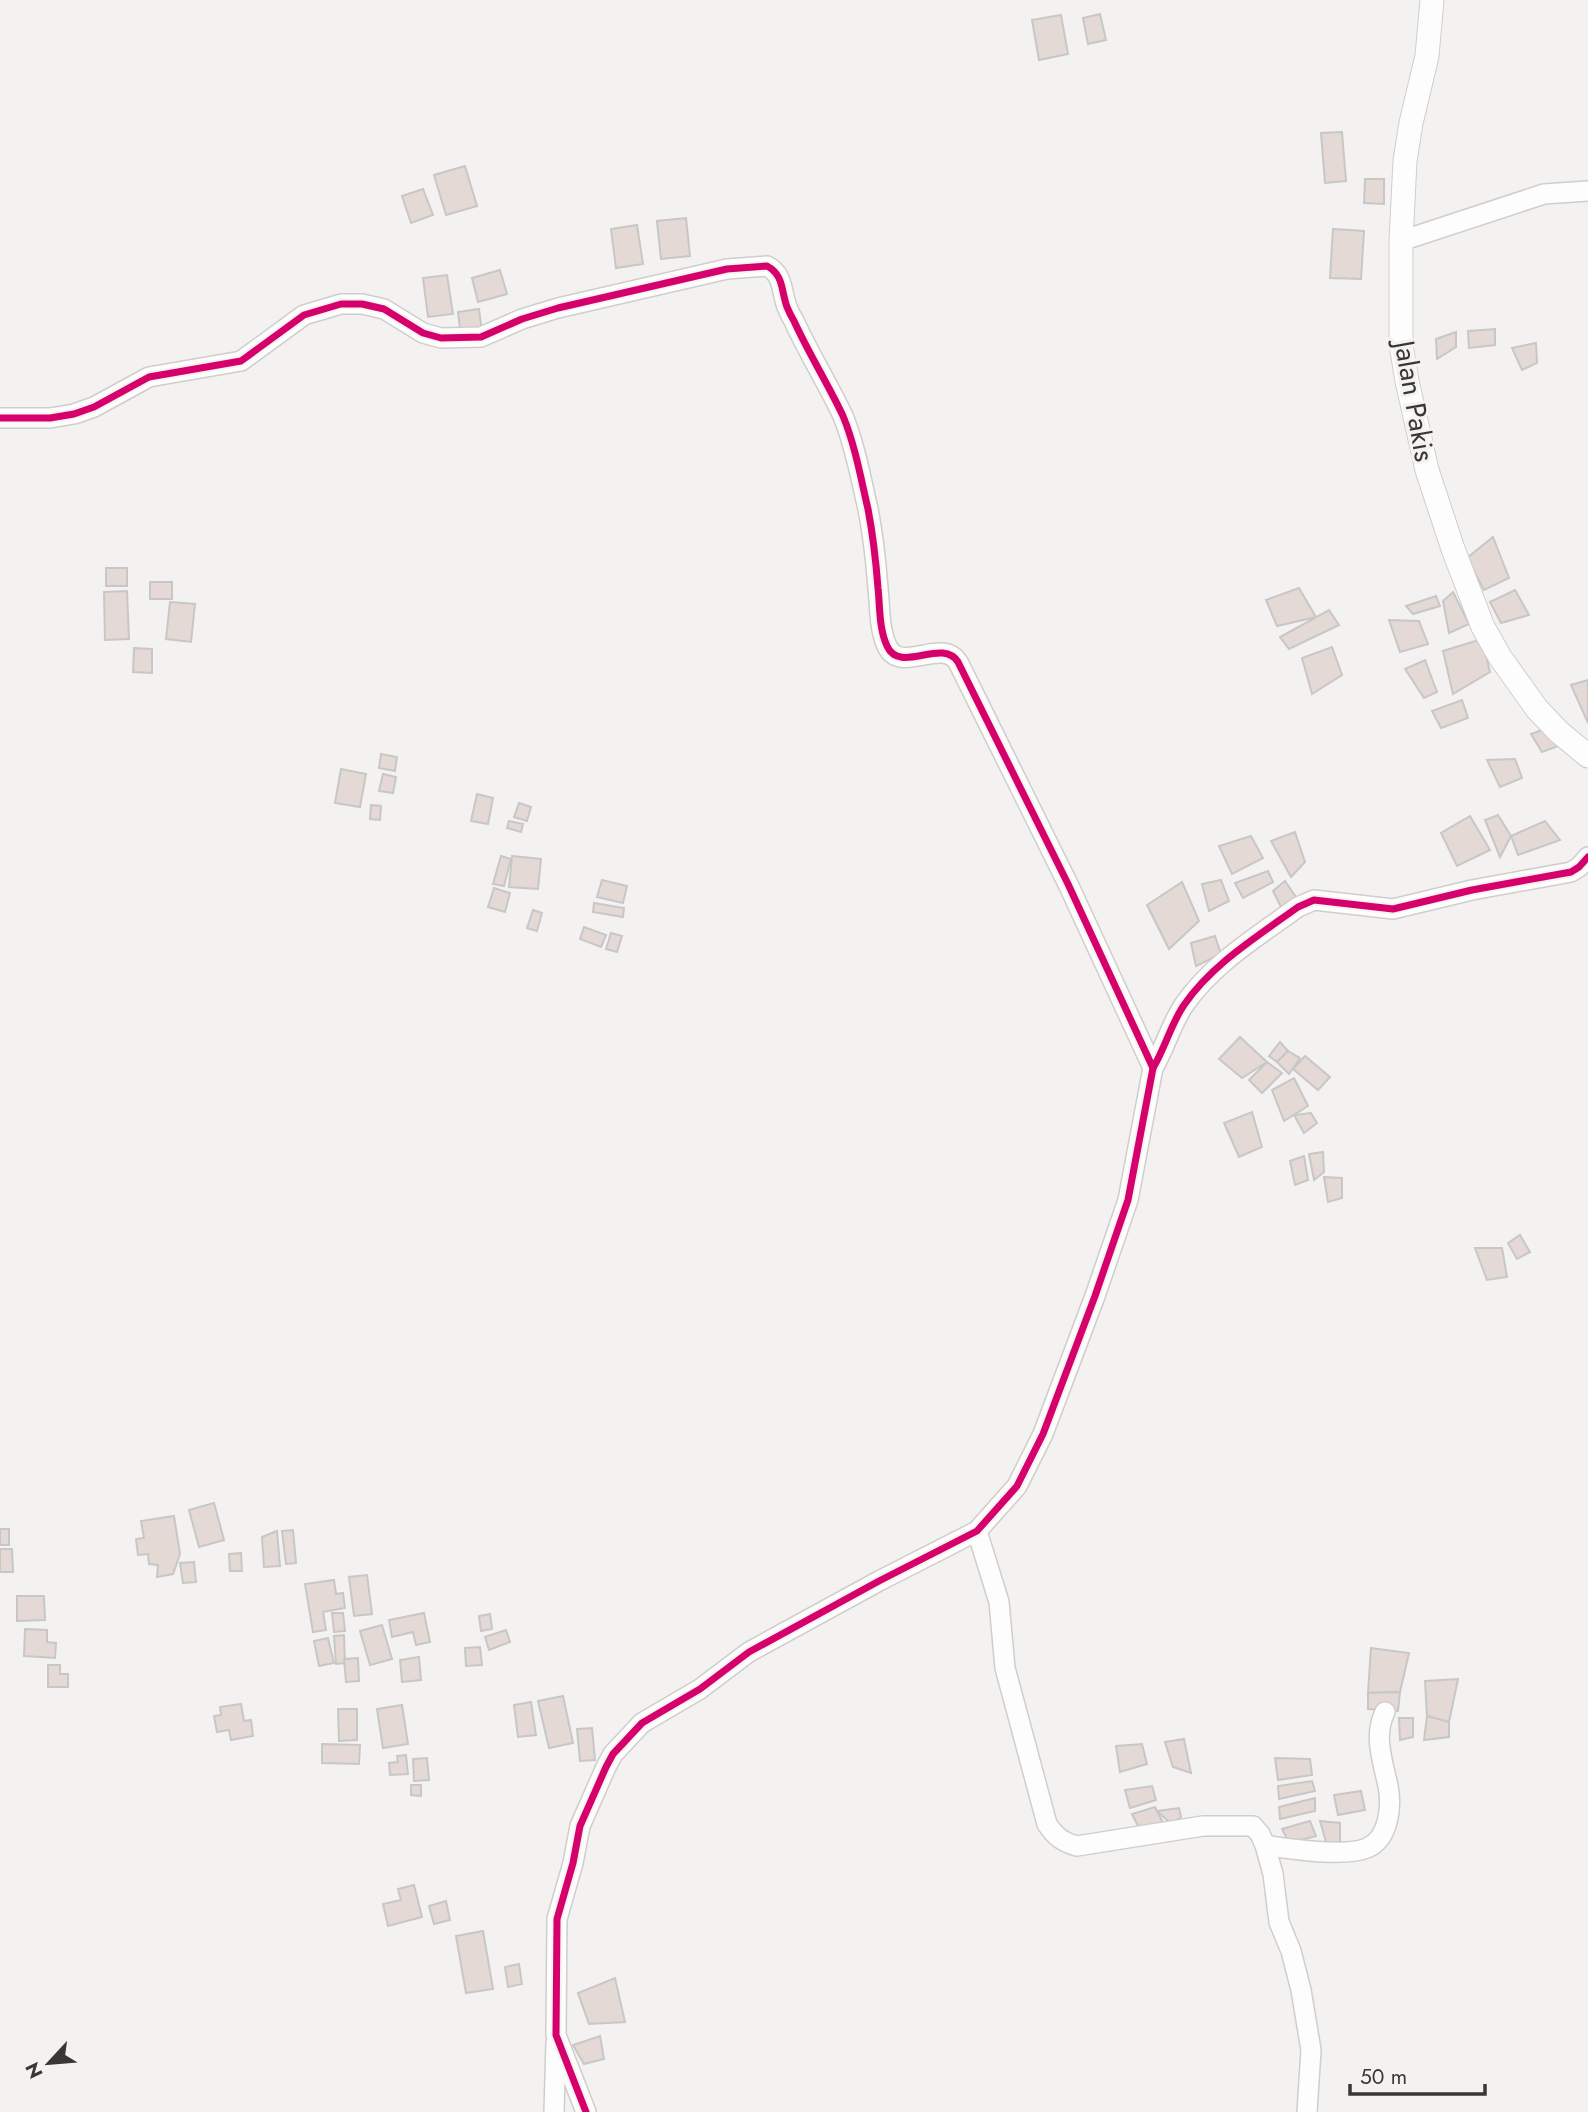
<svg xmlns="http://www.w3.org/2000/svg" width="1588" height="2112" font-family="Jost,sans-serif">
<rect width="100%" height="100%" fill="#f3f2f1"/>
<g fill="#e4d9d5" stroke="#c8c7c7" stroke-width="2">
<path d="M1100,14L1106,40L1088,44L1083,18Z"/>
<path d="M1061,15L1068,54L1039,60L1032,20Z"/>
<path d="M1342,132L1346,181L1325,183L1321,133Z"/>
<path d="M465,166L477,206L446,215L434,175Z"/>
<path d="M1365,179H1384V204L1364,203Z"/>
<path d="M423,189L433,215L411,223L402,196Z"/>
<path d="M686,218L690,256L661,259L657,221Z"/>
<path d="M637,225L643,264L616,268L611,229Z"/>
<path d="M1333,229L1364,231L1361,279L1330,278Z"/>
<path d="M500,270L507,294L478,302L472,278Z"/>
<path d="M447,275L453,314L428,317L423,278Z"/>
<path d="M479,309L482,333L461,336L458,312Z"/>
<path d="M1495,329V345L1469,348L1468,331Z"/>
<path d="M1456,332V347L1437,359L1436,339Z"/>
<path d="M1536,343L1537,363L1522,370L1512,348Z"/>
<path d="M1493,537L1509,578L1484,590L1467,558Z"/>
<rect x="106" y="568" width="21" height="18"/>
<rect x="150" y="582" width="22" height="17"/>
<path d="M1299,588L1316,617L1277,626L1266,600Z"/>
<path d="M1515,590L1529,615L1501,623L1490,602Z"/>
<path d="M127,591L129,639L105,640L104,592Z"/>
<path d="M1453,592L1469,624L1449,633L1443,601Z"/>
<path d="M1436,596L1440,606L1413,614L1406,606Z"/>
<path d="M170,602L195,604L191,642L166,639Z"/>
<path d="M1329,610L1339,625L1289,649L1280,637Z"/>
<path d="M1389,620L1419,621L1428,644L1400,652Z"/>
<path d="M1482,639L1490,672L1453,694L1443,651Z"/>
<path d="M1332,647L1342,675L1312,694L1302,658Z"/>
<path d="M134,648L152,649V673L133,672Z"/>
<path d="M1425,660L1437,692L1424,698L1405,669Z"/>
<path d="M1588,680V723L1571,685Z"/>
<path d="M1462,700L1468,718L1441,728L1432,711Z"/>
<path d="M1545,729L1558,746L1542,752L1531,734Z"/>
<path d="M381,754L397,757L395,771L379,768Z"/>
<path d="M1515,759L1522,778L1500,787L1487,760Z"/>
<path d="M341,769L366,774L360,807L335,803Z"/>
<path d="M383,774L396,777L393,793L379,791Z"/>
<path d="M477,794L493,798L488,824L471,821Z"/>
<path d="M519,803L531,807L527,821L514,817Z"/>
<path d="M371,805L381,806L380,820L370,819Z"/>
<path d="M1498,815L1511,836L1500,857L1485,820Z"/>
<path d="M1470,816L1490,850L1457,866L1441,833Z"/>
<path d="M509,821L523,824L521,832L507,828Z"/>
<path d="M1545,821L1560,840L1518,855L1511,836Z"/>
<path d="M1295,832L1305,862L1291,877L1271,841Z"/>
<path d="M1251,836L1263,858L1232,874L1219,846Z"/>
<path d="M501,856L511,859L504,886L493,884Z"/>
<path d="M512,856L541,859L538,889L509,887Z"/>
<path d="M1268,871L1273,882L1243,898L1235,883Z"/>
<path d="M602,880L627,886L623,903L597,897Z"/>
<path d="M1221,880L1229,901L1209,911L1202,884Z"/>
<path d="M1285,881L1298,900L1282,909L1273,891Z"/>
<path d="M1182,882L1199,921L1169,949L1147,905Z"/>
<path d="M494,888L510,893L505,912L488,907Z"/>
<path d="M594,903L624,908L623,917L593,912Z"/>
<path d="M533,910L542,913L537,931L527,928Z"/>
<path d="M584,927L606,935L601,947L580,939Z"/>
<path d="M611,933L622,936L617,952L606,949Z"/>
<path d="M1215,936L1221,954L1196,966L1191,943Z"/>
<path d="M1240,1037L1267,1062L1242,1078L1219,1059Z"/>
<path d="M1280,1042L1288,1051L1277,1062L1269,1056Z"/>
<path d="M1288,1051L1300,1058L1289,1074L1277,1062Z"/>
<path d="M1305,1056L1330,1077L1318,1090L1293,1069Z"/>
<path d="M1267,1062L1282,1073L1262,1093L1249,1080Z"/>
<path d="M1294,1078L1308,1106L1284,1121L1272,1090Z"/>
<path d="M1252,1112L1262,1147L1239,1157L1224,1123Z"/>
<path d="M1311,1113L1317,1123L1304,1133L1294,1115Z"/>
<path d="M1323,1152L1324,1172L1314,1180L1309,1154Z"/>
<path d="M1304,1156L1308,1180L1295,1185L1290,1161Z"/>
<path d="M1324,1177L1342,1178V1198L1328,1202Z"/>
<path d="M1520,1235L1530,1252L1517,1259L1508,1243Z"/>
<path d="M1475,1248H1502L1507,1277L1487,1280Z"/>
<path d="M214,1503L224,1540L199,1547L189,1510Z"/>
<path d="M174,1516L180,1554L173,1574L157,1577L158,1565L149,1564L148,1554L138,1555L136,1539L144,1538L141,1521Z"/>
<rect x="0" y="1529" width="9" height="16"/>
<path d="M293,1530L296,1563L286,1564L282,1531Z"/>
<path d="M277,1531L280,1566L264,1567L262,1537Z"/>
<path d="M0,1549H12L13,1572H0Z"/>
<path d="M241,1553L242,1571H230L229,1554Z"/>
<path d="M194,1562L196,1582L183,1583L180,1563Z"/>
<path d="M367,1575L372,1614L354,1616L349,1577Z"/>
<path d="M334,1580L336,1594L343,1593L345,1608L323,1612L326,1630L313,1632L305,1584Z"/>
<path d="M17,1596H44L45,1620L17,1621Z"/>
<path d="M332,1613H343L345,1631L334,1632Z"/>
<path d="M424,1613L430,1642L416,1645L413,1632L392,1637L389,1620Z"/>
<path d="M490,1614L492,1629L481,1631L479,1616Z"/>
<path d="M382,1625L392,1659L370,1665L360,1631Z"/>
<path d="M25,1629L47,1630V1642L56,1643L55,1658L24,1656Z"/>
<path d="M506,1630L510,1642L489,1650L485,1637Z"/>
<path d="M344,1635L345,1663L336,1664L334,1636Z"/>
<path d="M328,1638L334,1663L319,1666L314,1641Z"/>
<path d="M480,1647L482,1665L466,1666L465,1648Z"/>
<path d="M1371,1648L1409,1653L1400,1692L1368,1693Z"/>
<path d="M419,1657L421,1680L402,1682L400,1660Z"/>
<path d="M358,1658L359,1681L346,1682L344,1659Z"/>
<path d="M48,1665H60V1674H68V1687H48Z"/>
<path d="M1458,1679L1449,1722L1427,1716L1425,1681Z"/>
<path d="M1400,1692L1398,1711L1368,1709V1693Z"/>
<path d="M563,1696L573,1743L549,1748L538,1701Z"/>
<path d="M531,1702L536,1735L518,1737L514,1705Z"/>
<path d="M241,1704L244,1721L251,1720L253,1736L231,1740L229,1730L217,1732L214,1716L221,1715L220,1707Z"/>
<path d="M402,1705L408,1744L383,1748L377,1709Z"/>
<path d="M338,1709H357V1740L339,1741Z"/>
<path d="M1427,1716L1449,1722V1737L1424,1740Z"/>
<path d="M1399,1718H1413V1737L1400,1740Z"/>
<path d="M592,1728L595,1760L580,1761L577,1729Z"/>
<path d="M1184,1739L1191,1773L1173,1767L1165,1742Z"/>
<path d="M322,1744L360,1745L359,1764L322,1763Z"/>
<path d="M1142,1744L1147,1764L1120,1772L1116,1746Z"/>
<path d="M406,1755L408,1774L390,1775L389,1763L398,1762L397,1756Z"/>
<path d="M427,1758L429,1780L414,1781L413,1759Z"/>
<path d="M1275,1758L1310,1759L1312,1775L1278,1780Z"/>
<path d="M1312,1781L1315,1791L1279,1799L1278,1786Z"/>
<path d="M411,1785H421V1796L411,1795Z"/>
<path d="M1152,1786L1156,1800L1130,1808L1125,1790Z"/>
<path d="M1361,1791L1365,1810L1338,1815L1334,1795Z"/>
<path d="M1315,1798V1811L1280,1819L1279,1807Z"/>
<path d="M1155,1807L1163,1823L1140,1830L1132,1814Z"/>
<path d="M1179,1808L1181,1817L1171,1824L1157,1811Z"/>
<path d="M1310,1821L1316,1836L1289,1843L1282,1829Z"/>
<path d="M1320,1821L1340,1823V1846L1327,1845Z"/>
<path d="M414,1885L422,1917L388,1926L383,1904L401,1900L398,1889Z"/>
<path d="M446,1901L450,1920L434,1924L429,1906Z"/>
<path d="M483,1931L493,1989L466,1993L456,1936Z"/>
<path d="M519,1964L522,1984L508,1987L505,1967Z"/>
<path d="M615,1978L625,2022L589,2024L578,1993Z"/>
<path d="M600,2036L604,2059L584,2064L573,2045Z"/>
</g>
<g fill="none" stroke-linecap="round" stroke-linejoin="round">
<g stroke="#cfcecd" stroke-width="22">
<g id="minor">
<path d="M1401,241L1544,194L1588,191"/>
<path d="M0,418H50L74,414L94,407L149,377L241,361L304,315L341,304H362L384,309L423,333L441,338L481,337L522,319L558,308L727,269L767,266C784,275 781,291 787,307C789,312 791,316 794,321C809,354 828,384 843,416C855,445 861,479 868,509C873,535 876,562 878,588C880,607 879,629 887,646C900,675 942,637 958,662L1068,884L1153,1068"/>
<path d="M977,1531L999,1602L1005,1668L1047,1824C1055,1836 1062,1842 1077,1846L1203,1826H1253L1260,1834L1265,1845L1273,1874L1279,1922L1291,1951L1301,1990L1311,2050L1307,2112"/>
<path d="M1265,1845C1289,1849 1346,1857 1367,1848C1389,1839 1392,1806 1388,1786C1383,1762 1373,1736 1385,1712"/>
<path d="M554,2112L556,2043"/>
<path d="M586,2112L556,2035L557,1919L573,1863L580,1826L606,1767L613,1754L642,1723L700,1689L749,1652L879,1581L977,1531L1017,1486L1043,1434L1095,1296L1128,1200L1153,1068C1165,1048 1171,1024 1184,1005C1212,964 1258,936 1298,907L1314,900L1393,909L1472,890L1571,872L1579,867L1588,857"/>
</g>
</g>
<g stroke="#cfcecd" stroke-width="25">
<path id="tertiary" d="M1432,0L1427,56L1411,123L1405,161L1401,241V345L1407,381L1427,470L1453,549L1483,627L1500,657L1537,709L1559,732L1588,756"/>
</g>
<use href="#minor" stroke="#fdfdfd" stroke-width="19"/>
<use href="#tertiary" stroke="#fdfdfd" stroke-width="23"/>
<g stroke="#f4f3f0" stroke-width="11">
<g id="cycleway">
<path d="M0,418H50L74,414L94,407L149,377L241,361L304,315L341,304H362L384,309L423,333L441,338L481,337L522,319L558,308L727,269L767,266C784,275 781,291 787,307C789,312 791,316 794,321C809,354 828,384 843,416C855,445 861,479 868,509C873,535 876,562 878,588C880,607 879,629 887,646C900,675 942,637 958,662L1068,884L1153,1068"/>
<path d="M586,2112L556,2035L557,1919L573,1863L580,1826L606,1767L613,1754L642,1723L700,1689L749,1652L879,1581L977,1531L1017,1486L1043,1434L1095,1296L1128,1200L1153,1068C1165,1048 1171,1024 1184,1005C1212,964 1258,936 1298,907L1314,900L1393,909L1472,890L1571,872L1579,867L1588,857"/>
</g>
</g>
<use href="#cycleway" stroke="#d6006c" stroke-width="7"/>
</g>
<g text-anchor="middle" stroke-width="6" stroke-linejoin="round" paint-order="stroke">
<g font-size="28" fill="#383736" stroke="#f4f3f0">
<text transform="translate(1415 401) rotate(80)" y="10">Jalan Pakis</text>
</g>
</g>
<g transform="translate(49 2063) rotate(244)" stroke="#f4f3f0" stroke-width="5" paint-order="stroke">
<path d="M0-5L12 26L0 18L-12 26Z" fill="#383736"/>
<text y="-10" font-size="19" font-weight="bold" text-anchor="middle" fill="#383736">N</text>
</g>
<path d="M1350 2084v10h135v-10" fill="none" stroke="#383736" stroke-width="3.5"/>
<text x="1360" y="2084" font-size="21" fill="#383736" stroke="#f4f3f0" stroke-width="5" paint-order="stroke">50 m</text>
</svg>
